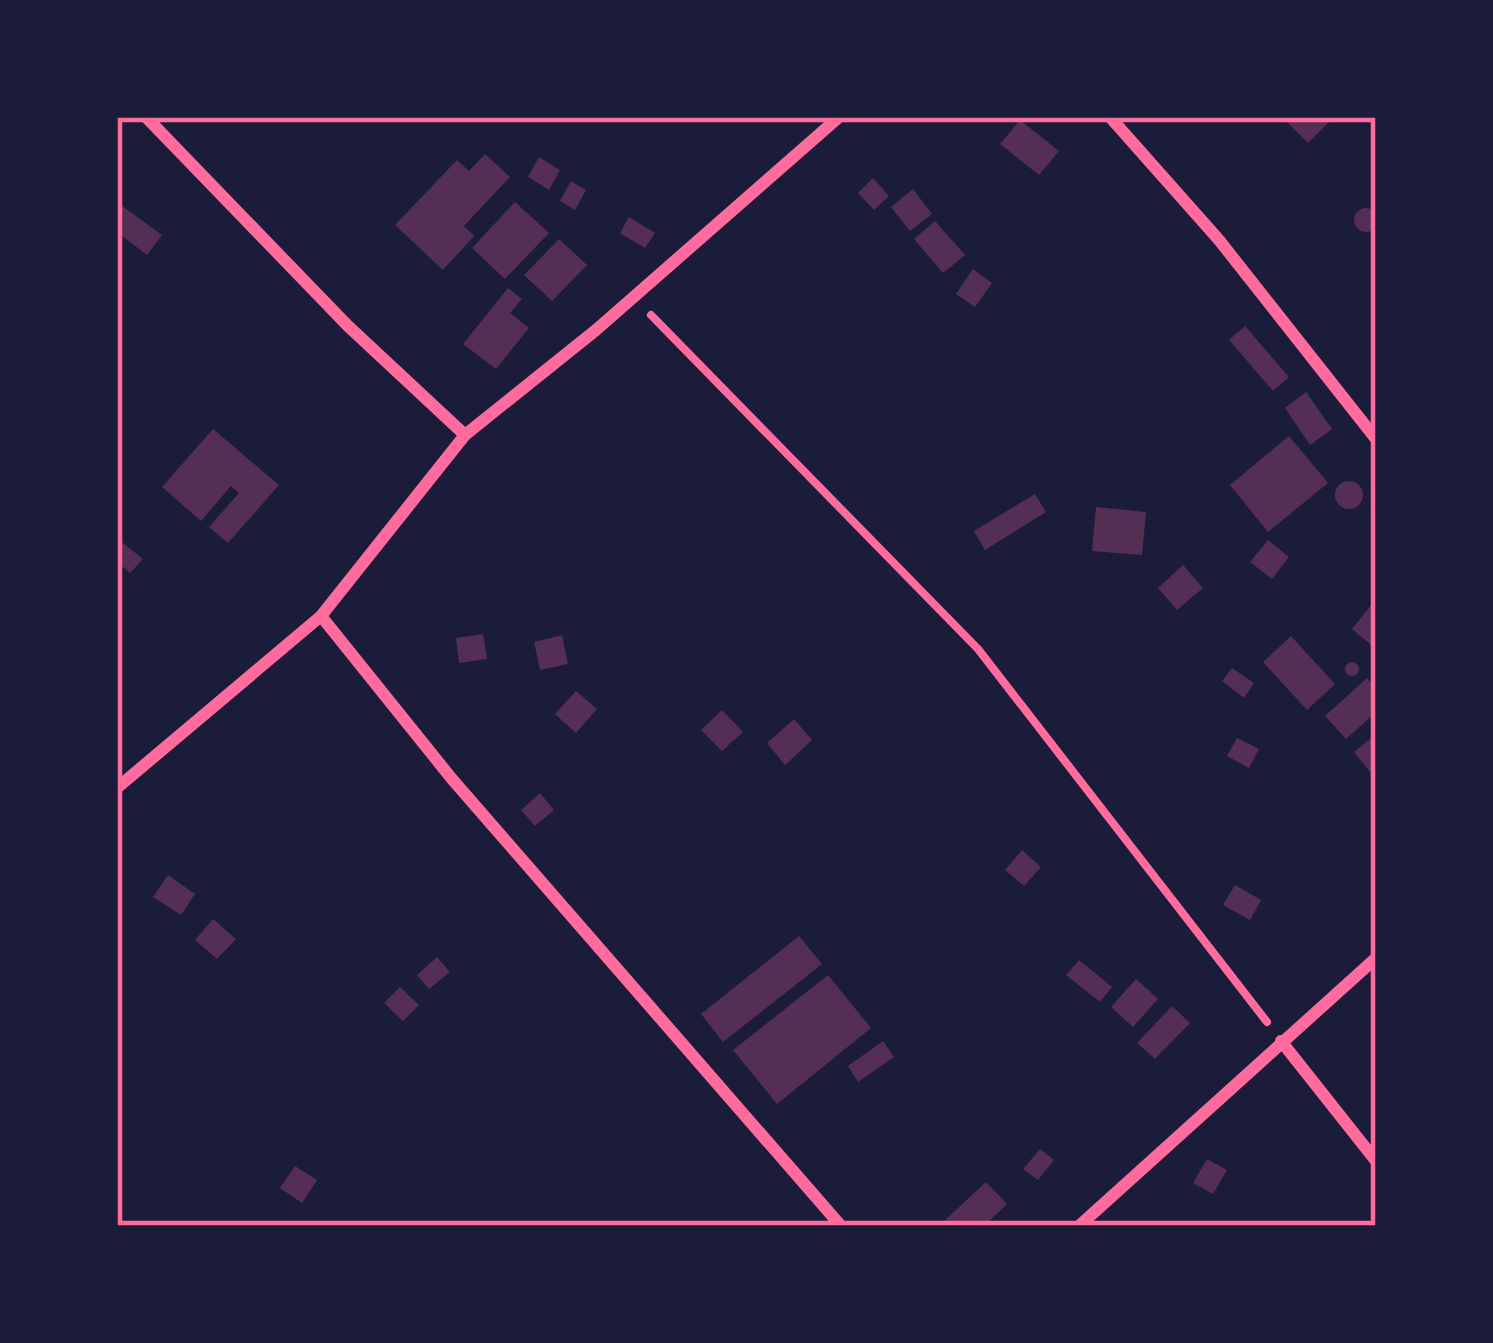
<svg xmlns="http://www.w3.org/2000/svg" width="1493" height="1343" font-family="Overpass,sans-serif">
<rect width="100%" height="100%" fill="#1b1b3a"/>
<g fill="#542f53">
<path d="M1289,117H1334L1308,143L1285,120Z"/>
<path d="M1020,120L1059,151L1039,175L1000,144Z"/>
<path d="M485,154L510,177L464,226L474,236L443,270L395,225L457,160L469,171Z"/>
<path d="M539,157L560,170L549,190L528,177Z"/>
<path d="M873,178L889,196L874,210L858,193Z"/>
<path d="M571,181L586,190L575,210L560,201Z"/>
<path d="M913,189L932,214L910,231L891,207Z"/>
<path d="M515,202L549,233L505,279L472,248Z"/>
<path d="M122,206L162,235L147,255L117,232V212Z"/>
<circle cx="1366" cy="220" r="12"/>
<path d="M629,217L655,233L645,248L620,233Z"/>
<path d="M935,221L965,255L943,273L914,239Z"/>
<path d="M559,239L587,265L552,301L524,275Z"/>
<path d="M973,269L992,283L975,307L956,294Z"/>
<path d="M508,288L522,299L510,313L529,328L496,369L463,344Z"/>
<path d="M1245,326L1289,377L1273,391L1229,340Z"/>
<path d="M1306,392L1332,429L1310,445L1285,408Z"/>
<path d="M213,429L279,485L228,543L209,527L239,493L231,486L201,521L162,487Z"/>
<path d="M1289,436L1328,483L1268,532L1230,485Z"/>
<circle cx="1349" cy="495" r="14"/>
<path d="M1035,494L1046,512L985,550L974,531Z"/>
<path d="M1096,507L1146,512L1142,555L1092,551Z"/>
<path d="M117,538L143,559L130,573L117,562Z"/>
<path d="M1268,540L1289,557L1272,579L1250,562Z"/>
<path d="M1183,565L1203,588L1177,610L1158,588Z"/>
<path d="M1376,599V649L1352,629Z"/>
<path d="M483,634L487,659L459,663L456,638Z"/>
<path d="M562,635L568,664L540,670L534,642Z"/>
<path d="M1291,636L1335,684L1307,710L1263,662Z"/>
<circle cx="1352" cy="669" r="7"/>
<path d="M1232,668L1254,683L1244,698L1222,681Z"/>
<path d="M1367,678L1376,688V712L1346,739L1325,716Z"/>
<path d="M576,691L597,709L576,733L555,714Z"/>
<path d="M722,710L743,732L722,751L701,730Z"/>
<path d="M794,719L812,740L785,765L767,743Z"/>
<path d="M1376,734V768L1370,772L1354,752Z"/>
<path d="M1237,738L1259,749L1249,768L1227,756Z"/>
<path d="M540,793L554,810L535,826L521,810Z"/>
<path d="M1022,850L1041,867L1024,886L1005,870Z"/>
<path d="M168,875L195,894L181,915L153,897Z"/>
<path d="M1235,885L1261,900L1250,920L1223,905Z"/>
<path d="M213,919L236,939L217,959L195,940Z"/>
<path d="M799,936L822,964L723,1042L701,1014Z"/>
<path d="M437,957L450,972L429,989L417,975Z"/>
<path d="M1079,960L1112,987L1100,1002L1066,975Z"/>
<path d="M828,975L871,1028L777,1104L733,1050Z"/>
<path d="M1136,979L1158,999L1133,1027L1111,1007Z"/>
<path d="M400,987L419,1005L403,1021L384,1003Z"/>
<path d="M1172,1006L1190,1023L1155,1059L1137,1043Z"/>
<path d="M883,1041L894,1057L858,1082L848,1066Z"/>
<path d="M1040,1149L1054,1160L1038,1180L1023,1169Z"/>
<path d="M1207,1159L1227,1170L1213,1194L1193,1183Z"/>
<path d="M295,1166L317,1180L302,1203L280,1188Z"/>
<path d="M986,1182L1007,1204L984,1226H949L944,1221Z"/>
</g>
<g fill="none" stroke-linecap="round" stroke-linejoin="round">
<path stroke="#ff6b9d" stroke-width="8" d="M651,315L978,649L1267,1022"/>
<g stroke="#ff6b9d" stroke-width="12">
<path d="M146,117L348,326L465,435"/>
<path d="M1110,117L1219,240L1376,439"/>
<path d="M321,616L452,779L841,1226"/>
<path d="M117,788L321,616L465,435L596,330L839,117"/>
<path d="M1281,1041L1376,1161"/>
<path d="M1079,1226L1376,958"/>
</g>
</g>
<rect width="1493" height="1343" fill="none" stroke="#1b1b3a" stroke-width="240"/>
<rect x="120" y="120" width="1253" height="1103" fill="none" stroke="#ff6b9d" stroke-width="4.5"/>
</svg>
